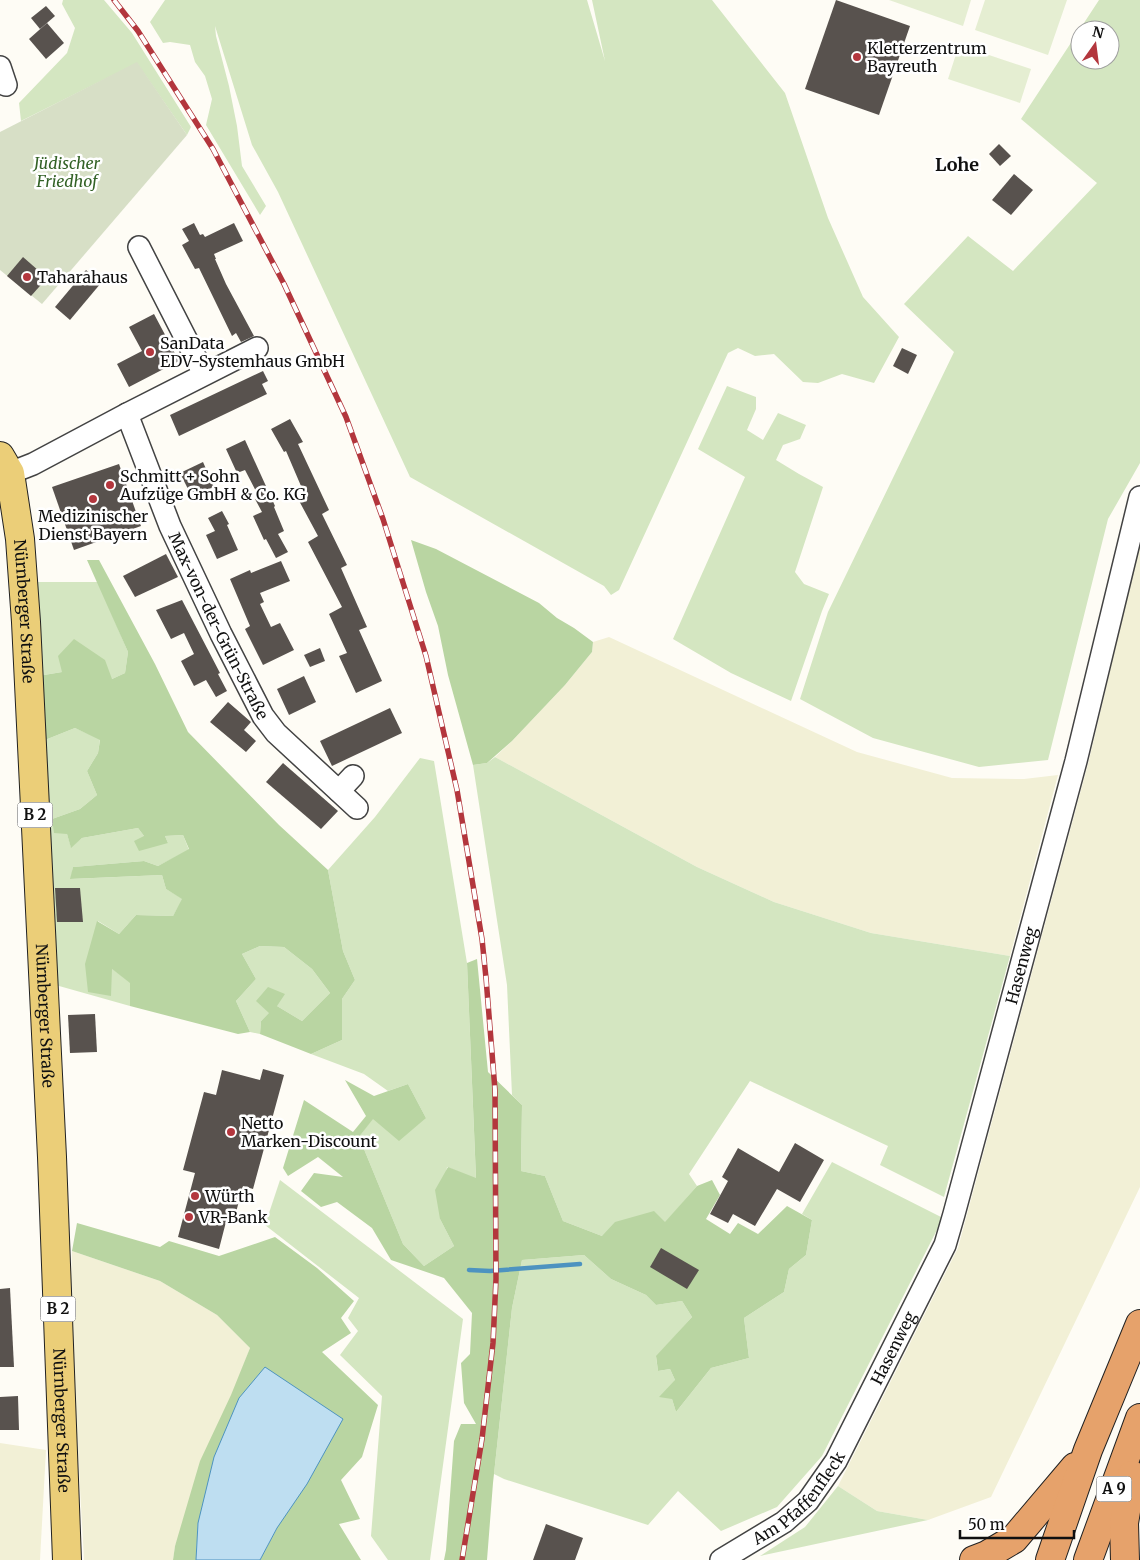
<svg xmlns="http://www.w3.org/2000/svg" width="1140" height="1560" font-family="Merriweather,serif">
<rect width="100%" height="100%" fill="#fefcf5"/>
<g fill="#f2f0d6">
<path d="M1140,542V1187L991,1497L928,1520L877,1511L838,1486L958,1248L1089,760Z"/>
<path d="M609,637L857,752L952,778L1024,779L1058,775L1010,956L871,933L774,902L697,867L495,757L512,741L565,685L592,652L593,642Z"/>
<path d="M72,1251L160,1281L217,1315L250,1348L175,1546L173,1560H84L70,1308Z"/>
<path d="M0,1443L46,1450L40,1560H0Z"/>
</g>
<g fill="#d4e6c1" fill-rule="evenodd">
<path d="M63,0H104L132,33L191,127L187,135L137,63L21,121L19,103L67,53L75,28L62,4Z"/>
<path d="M165,0H587L605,61L592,0H712L785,93L828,218L863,297L899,337L874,383L842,374L818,383L803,382L774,354L755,356L738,348L728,353L619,590L611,595L604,586L410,477L278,192L252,145L215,26L216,36L229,86L237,126L242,166L266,206L260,215L206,125L212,99L205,76L195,62L190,45L170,42L163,43L150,22Z"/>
<path d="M1099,0H1140V463L1108,519L1048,760L979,767L873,738L800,699L828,612L954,352L904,304L968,236L1013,271L1097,183L1021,119ZM1080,30H1110V60H1080Z"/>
<path d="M727,386L756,397V409L747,430L763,440L778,413L806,425L800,439L783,445L776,460L799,474L823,487L795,572L804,584L829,594L822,611L791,701L731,673L673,639L745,477L698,449Z"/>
<path d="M30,582H98L128,652L125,673L112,679L62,672L38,676Z"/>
<path d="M75,728L100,739L98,753L87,771L97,795L80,809L52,819L67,834L71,847L82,838L138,828L144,836L168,843L165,836L183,835L189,850L158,866L144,861L73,867L71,879L162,875L166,889L183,899L173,916L136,915L119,934L98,921L111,968L131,983L130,1006L52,984L45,740Z"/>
<path d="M495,757L697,867L774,902L871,933L1010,956L944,1197L880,1165L888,1146L750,1081L689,1174L697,1186L665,1223L602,1236L563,1221L545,1176L521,1171L522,1105L512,1095L507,985L473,765L487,763Z"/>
<path d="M420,758L434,761L467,963L476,1179L447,1167L440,1219L454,1246L424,1266L403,1244L359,1137L373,1118H426L408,1084L388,1091L364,1074L311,1054L342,1040V999L355,980L343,951L328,870L375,817Z"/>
<path d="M260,946L284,947L312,969L330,993L302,1021L277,1006L261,1021L260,1034L250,1032L236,1001L256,979L242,954Z"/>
<path d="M832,1162L943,1218L822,1456L777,1507L721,1531L678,1491L648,1525L504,1479L494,1474L512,1308L522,1260L584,1255L611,1279L646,1295L656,1305L682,1301L692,1317L656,1357L658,1371L670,1369L675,1380L672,1399L676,1412L711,1368L749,1358L744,1318L784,1292L789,1269L806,1255L812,1220L802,1214Z"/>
<path d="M280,1180L463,1319L430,1560H388L371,1536L382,1396L340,1355L358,1331L348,1318L359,1298L265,1225Z"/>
<path d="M838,1486L877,1511L928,1520L760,1556L805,1527Z"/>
</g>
<g fill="#b9d5a2">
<path d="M411,540L436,549L539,603L557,618L574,628L593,642L592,652L565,685L512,741L487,763L473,765L448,675L438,626L426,592Z"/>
<path d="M87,560H99L155,664L188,732L279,825L328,870L343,951L355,980L342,999V1040L311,1054L260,1034L261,1021L269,1013L256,1001L268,987L285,994L277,1006L302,1021L330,993L312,969L284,947L260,946L242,954L256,979L236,1001L250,1032L238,1034L130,1006V983L112,969L111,996L88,992L85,964L97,921L119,934L136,915L173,916L182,899L166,889L162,875L70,879L73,867L144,861L158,866L189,849L183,835L165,836L168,843L139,851L134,841L144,836L138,828L82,838L71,848L67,834L54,833L52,819L80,809L97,795L87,771L98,753L100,740L75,728L45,740L38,676L62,672L58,656L74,639L105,660L112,679L125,673L128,652Z"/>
<path d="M477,959L488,1072L522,1105L521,1171L545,1176L563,1221L602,1236L615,1222L654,1211L665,1222L697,1186L712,1180L720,1195L706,1219L730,1234L738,1223L758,1234L787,1206L812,1220L806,1255L789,1269L784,1292L744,1318L749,1358L711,1368L676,1412L672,1399L659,1397L675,1380L670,1369L658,1371L656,1356L692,1317L682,1301L656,1305L646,1295L611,1279L584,1255L522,1260L512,1308L493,1483L487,1560H444L446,1550L454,1441L461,1424H476L464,1403L461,1363L470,1354L472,1313L444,1278L391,1260L372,1228L337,1202L321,1207L301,1191L314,1173L343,1177L318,1157L288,1176L283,1168L304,1100L353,1132L366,1116L345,1080L374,1096L408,1084L426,1118L399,1141L373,1119L359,1137L403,1244L424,1266L454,1246L440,1219L435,1190L448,1167L476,1178L467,963Z"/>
<path d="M77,1223L160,1247L169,1241L219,1256L275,1237L317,1268L354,1301L341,1318L351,1333L322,1352L378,1405L362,1457L341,1480L360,1519L339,1524L361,1560H260L277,1528L198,1523L196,1560H173L175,1546L200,1461L231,1395L250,1348L217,1315L160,1281L72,1251Z"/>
</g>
<path fill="#d7dfc6" d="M137,62L187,135L42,304L0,270V132Z"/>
<g fill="#e5eed2">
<path d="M889,0H971L963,26Z"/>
<path d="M985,0H1067L1048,55L975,30Z"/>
<path d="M959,45L1031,69L1020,103L948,79Z"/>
</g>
<path fill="#bedef1" stroke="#4d93c0" d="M265,1367L343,1419L307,1484L277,1528L260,1560H196L198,1523L214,1457L239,1398Z"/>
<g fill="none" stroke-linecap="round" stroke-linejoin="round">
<path stroke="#4d93c0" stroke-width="4.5" d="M469,1270L490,1271L580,1264"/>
</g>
<g fill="#58524e">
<path d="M836,0L910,26L879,115L805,89Z"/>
<path d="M46,6L55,16L40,29L31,18Z"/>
<path d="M47,23L64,43L46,59L29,39Z"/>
<path d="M999,144L1011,156L1000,166L989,154Z"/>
<path d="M1014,174L1033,190L1011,215L992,200Z"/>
<path d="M194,223L200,235L203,234L205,237L234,223L243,241L214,254L216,259H215L226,284L254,336L241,342L236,333L232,336L199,268L195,269L182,245L189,241L182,229Z"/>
<path d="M23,257L47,278L31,296L7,276Z"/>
<path d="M86,270L101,283L70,320L55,307Z"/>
<path d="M154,314L179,361L129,387L117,364L142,351L129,327Z"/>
<path d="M902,348L917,355L908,374L893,366Z"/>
<path d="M263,371L268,381L262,384L267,394L179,436L170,415Z"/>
<path d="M290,419L303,442L298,444L329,510L322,514L347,565L341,568L367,627L359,630L382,681L356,693L339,656L347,653L329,614L342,607L308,542L318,536L297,497L304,493L286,451L284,452L271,429Z"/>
<path d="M245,440L275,506L274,507L284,531L278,534L288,552L276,558L266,539L264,540L253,516L262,512L255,499L259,497L245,470L237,473L226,449Z"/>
<path d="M203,462L214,487L192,497L180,473Z"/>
<path d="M119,464L141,526L74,550L52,487Z"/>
<path d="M222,511L229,524L227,525L238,550L217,559L206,535L215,531L208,518Z"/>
<path d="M166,554L178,577L135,597L123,576Z"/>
<path d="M281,561L290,581L260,593L264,602L260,604L271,627L280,623L294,650L263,665L245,629L250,626L230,579L250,570L251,573Z"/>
<path d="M182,600L220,673L218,674L227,691L216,697L206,680L194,686L181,661L194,654L184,633L171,639L156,610Z"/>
<path d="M320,648L325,661L310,667L304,655Z"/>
<path d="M304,676L316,702L289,715L277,689Z"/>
<path d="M228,702L251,722L244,730L256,741L246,752L210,722Z"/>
<path d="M390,708L402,733L332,766L320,741Z"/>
<path d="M283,763L338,811L321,829L266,782Z"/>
<path d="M55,888H80L83,922H57Z"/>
<path d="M95,1014L97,1052L70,1053L68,1015Z"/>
<path d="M263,1069L284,1075L253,1189L243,1186L235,1216L228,1214L219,1249L178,1237L195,1173L183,1170L204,1092L216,1095L222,1070L260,1080Z"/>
<path d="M795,1143L824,1160L800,1202L777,1189L755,1226L733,1214L728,1223L710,1214L728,1181L722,1177L738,1148L779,1172Z"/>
<path d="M661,1248L699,1270L687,1289L650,1267Z"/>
<path d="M10,1288L14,1367H0V1289Z"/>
<path d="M18,1396L19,1430H0V1397Z"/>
<path d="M546,1524L583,1538L575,1560H533Z"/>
</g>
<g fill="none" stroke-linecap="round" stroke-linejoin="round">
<g stroke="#434343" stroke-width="24">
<g id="minor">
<path d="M0,67L6,85"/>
<path d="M139,247L204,374"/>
<path id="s1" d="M127,414L170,526L221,634L263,716L276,733L357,808"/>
<path d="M10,473L33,464L127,414L257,348"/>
<path d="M339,791L353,776"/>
<path id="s2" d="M721,1560L784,1522L808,1501L836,1461L945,1245L954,1214L1076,761L1140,497"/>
</g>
</g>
<g stroke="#212121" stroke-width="30">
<g id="major">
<path id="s3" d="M0,456L10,473L20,539L26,622L52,1157L67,1560"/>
</g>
</g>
<g stroke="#212121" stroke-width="30">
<g id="highway">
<path d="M974,1560L987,1555L1014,1539L1075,1467"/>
<path d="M1050,1560L1088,1450L1140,1324"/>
<path d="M1088,1560L1140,1418"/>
<path d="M1125,1560L1124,1523L1132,1475"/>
</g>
</g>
<use href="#minor" stroke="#fff" stroke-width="21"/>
<use href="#major" stroke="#ebce78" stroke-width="28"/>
<use href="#highway" stroke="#e6a26b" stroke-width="28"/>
<g stroke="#b3363d" stroke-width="5.5">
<path id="rail" d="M114,0L138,31L213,149L284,284L346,417L383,519L426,656L457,790L482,939L486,978L495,1090L496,1279L493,1343L482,1439L462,1560"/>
</g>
<use href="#rail" stroke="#fff" stroke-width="4" stroke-dasharray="11" stroke-linecap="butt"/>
</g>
<g fill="#b3363d" stroke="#fff" stroke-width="2">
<circle cx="857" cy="57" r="5"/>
<circle cx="27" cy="277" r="5"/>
<circle cx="150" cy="352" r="5"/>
<circle cx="110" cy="485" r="5"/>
<circle cx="93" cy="499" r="5"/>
<circle cx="231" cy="1132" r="5"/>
<circle cx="195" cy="1196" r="5"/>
<circle cx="189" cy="1217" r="5"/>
</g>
<g text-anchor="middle" stroke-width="5" stroke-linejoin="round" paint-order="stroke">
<g fill="#fff" stroke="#585858" stroke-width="1">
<rect x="17.5" y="802.5" width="35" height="25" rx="4"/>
<rect x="40.5" y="1296.5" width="35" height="25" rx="4"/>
<rect x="1096.5" y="1476.5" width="35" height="25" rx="4"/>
</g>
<g font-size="15" font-weight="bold" fill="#101010">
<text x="35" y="820">B 2</text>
<text x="58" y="1314">B 2</text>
<text x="1114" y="1494">A 9</text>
</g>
<g font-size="16" fill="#101010" stroke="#fff" text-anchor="start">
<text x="867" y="54">Kletterzentrum<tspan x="867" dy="18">Bayreuth</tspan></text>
<text x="37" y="283">Taharahaus</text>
<text x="160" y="349">SanData<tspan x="160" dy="18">EDV-Systemhaus GmbH</tspan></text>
<text x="120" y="482">Schmitt + Sohn<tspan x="120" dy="18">Aufzüge GmbH &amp; Co. KG</tspan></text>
<text x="93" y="522" text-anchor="middle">Medizinischer<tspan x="93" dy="18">Dienst Bayern</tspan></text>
<text x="241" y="1129">Netto<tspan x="241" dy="18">Marken-Discount</tspan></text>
<text x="205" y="1202">Würth</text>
<text x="199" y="1223">VR-Bank</text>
</g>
<g font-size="16" font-style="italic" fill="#336226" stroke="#fff">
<text x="67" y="169">Jüdischer<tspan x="67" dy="18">Friedhof</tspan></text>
</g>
<g font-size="16" fill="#101010" stroke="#fff">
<text dy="6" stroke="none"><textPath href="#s3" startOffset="159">Nürnberger Straße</textPath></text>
<text dy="6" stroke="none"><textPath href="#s1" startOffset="231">Max-von-der-Grün-Straße</textPath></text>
<text dy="6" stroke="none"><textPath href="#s2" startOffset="686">Hasenweg</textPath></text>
<text dy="6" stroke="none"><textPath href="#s3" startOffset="564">Nürnberger Straße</textPath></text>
<text dy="6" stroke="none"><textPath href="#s2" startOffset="281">Hasenweg</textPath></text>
<text dy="6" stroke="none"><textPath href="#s3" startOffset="969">Nürnberger Straße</textPath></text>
<text dy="6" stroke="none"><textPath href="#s2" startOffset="101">Am Pfaffenfleck</textPath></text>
</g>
<g font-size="18" font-weight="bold" fill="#101010" stroke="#fff">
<text x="957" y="171">Lohe</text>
</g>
</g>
<g transform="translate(1095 45) rotate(14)"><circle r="24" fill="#ffffff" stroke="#9f9f9f"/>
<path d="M0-4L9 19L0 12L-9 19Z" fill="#b3363d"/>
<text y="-8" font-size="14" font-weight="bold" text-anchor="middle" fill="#101010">N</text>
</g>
<path d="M960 1530v8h114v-8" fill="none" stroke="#101010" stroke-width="2.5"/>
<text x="968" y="1530" font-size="15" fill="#101010" stroke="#ffffff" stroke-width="4" paint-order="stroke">50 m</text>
</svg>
